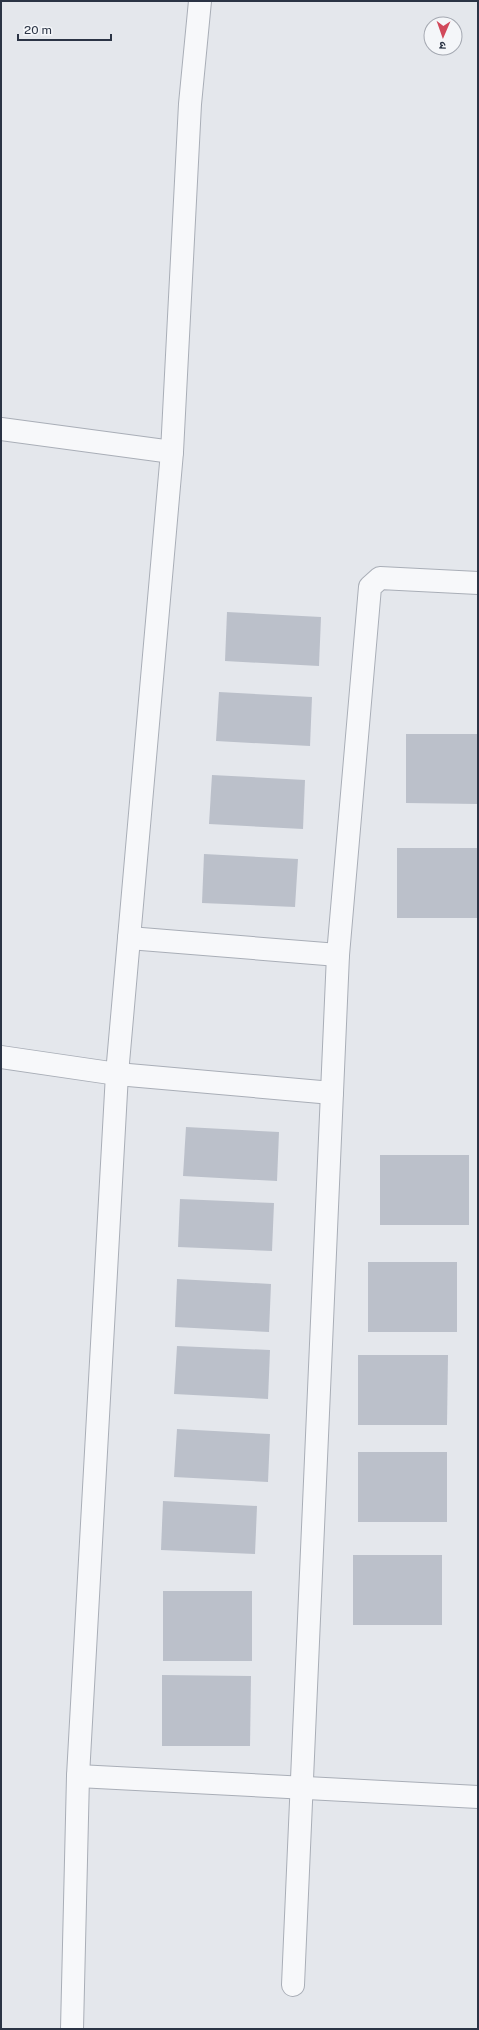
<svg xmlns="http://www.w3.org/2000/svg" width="479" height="2030" font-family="'Public Sans','Noto Sans Devanagari',sans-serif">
<rect width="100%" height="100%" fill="#e4e7ec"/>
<g fill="#bbc0ca">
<path d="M227,612L321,617L319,666L225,661Z"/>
<path d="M219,692L312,697L310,746L216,741Z"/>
<path d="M406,734H478V804L406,803Z"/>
<path d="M212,775L305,780L303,829L209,824Z"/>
<rect x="397" y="848" width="81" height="70"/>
<path d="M204,854L298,859L295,907L202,903Z"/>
<path d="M186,1127L279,1132L277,1181L183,1176Z"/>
<rect x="380" y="1155" width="89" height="70"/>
<path d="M180,1199L274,1203L272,1251L178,1247Z"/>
<rect x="368" y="1262" width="89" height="70"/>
<path d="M177,1279L271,1284L269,1332L175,1327Z"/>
<path d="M177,1346L270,1350L268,1399L174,1394Z"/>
<path d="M358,1355H448L447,1425H358Z"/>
<path d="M177,1429L270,1434L268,1482L174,1477Z"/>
<rect x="358" y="1452" width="89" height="70"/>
<path d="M163,1501L257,1506L255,1554L161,1550Z"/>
<rect x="353" y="1555" width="89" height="70"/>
<rect x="163" y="1591" width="89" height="70"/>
<path d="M162,1675L251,1676L250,1746H162Z"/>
</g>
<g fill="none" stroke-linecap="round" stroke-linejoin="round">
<g stroke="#a9aeb7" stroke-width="24">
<g id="minor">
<path d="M1,429L172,452"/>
<path d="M129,938L338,955"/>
<path d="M1,1057L117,1074L332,1093"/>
<path d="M78,1776L478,1797"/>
<path d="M293,1985L338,955L370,587L380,578L478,583"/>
<path d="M72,2029L78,1776L117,1074L172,452L190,104L200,1"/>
</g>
</g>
<use href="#minor" stroke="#f7f8fa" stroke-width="22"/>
</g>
<rect width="479" height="2030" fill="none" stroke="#2b3445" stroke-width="4"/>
<g transform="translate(443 36) rotate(182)"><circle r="19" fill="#f4f6f9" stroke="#a4a8b1"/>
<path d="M0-3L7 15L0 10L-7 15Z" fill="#d1495b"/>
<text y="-6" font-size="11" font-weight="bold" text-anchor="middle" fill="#2b3445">उ</text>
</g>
<path d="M18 34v6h93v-6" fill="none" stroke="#2b3445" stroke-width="2"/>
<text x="24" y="34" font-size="12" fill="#2b3445" stroke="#f4f6f9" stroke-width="3" paint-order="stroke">20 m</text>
</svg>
